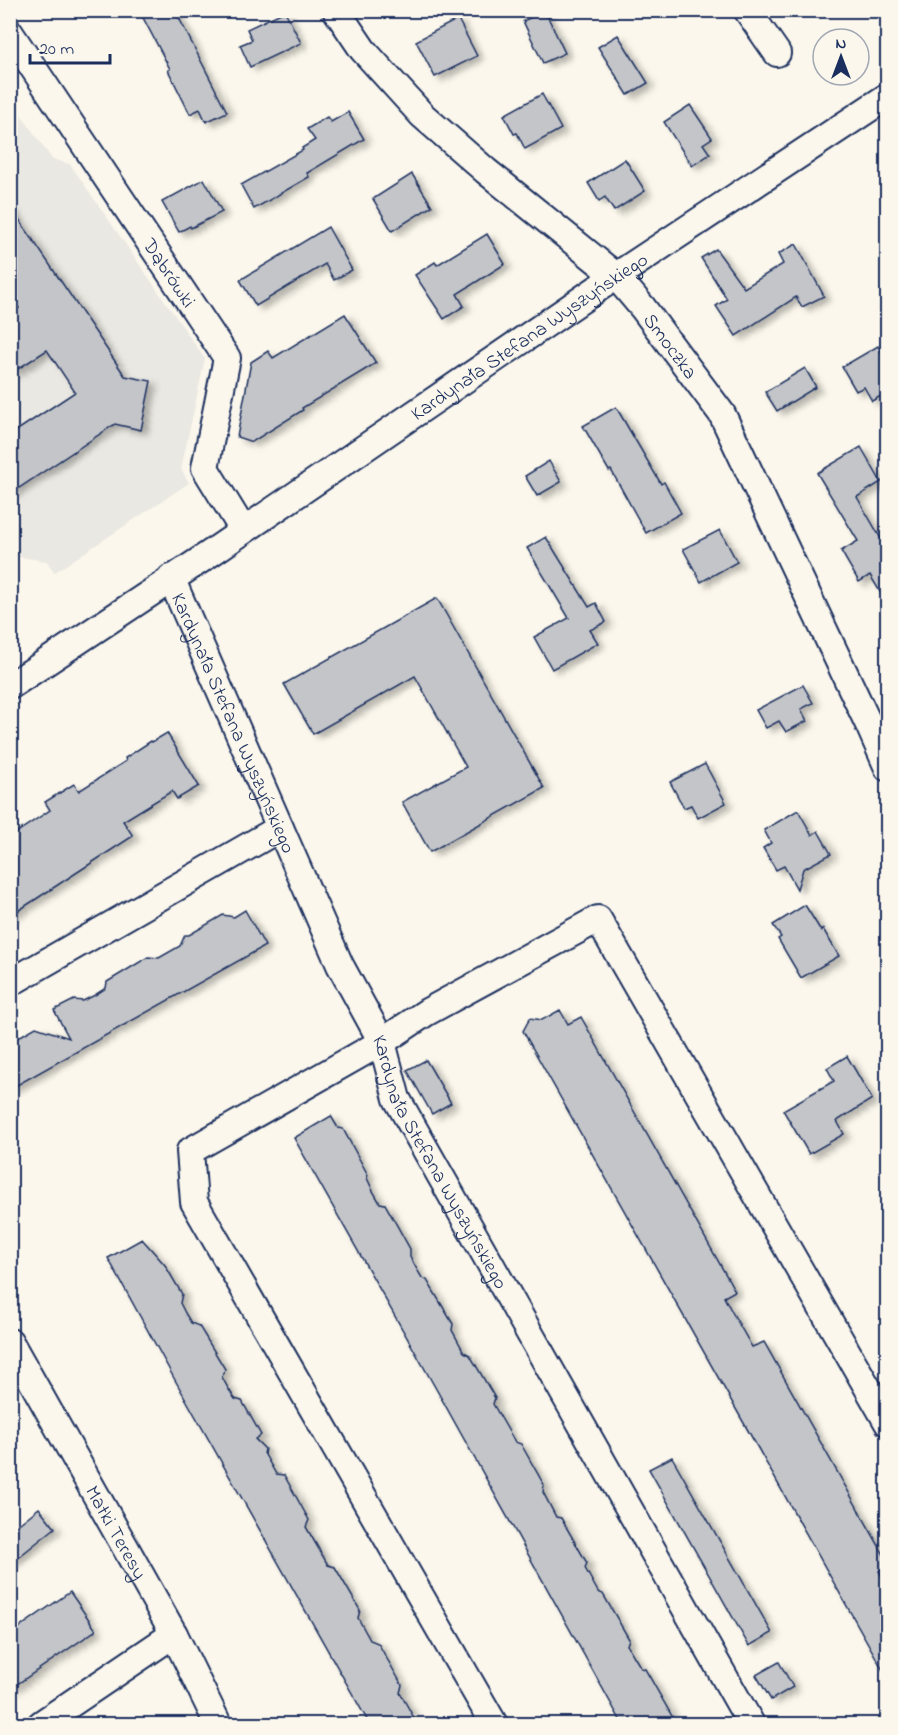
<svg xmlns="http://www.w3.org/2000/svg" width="898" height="1735" font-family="'Indie Flower',sans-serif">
<defs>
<filter id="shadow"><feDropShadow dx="6" dy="4" stdDeviation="3" flood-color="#0004"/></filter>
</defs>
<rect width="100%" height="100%" fill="#fbf7ec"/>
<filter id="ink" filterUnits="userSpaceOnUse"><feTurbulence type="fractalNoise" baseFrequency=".0167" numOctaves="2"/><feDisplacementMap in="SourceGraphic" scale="12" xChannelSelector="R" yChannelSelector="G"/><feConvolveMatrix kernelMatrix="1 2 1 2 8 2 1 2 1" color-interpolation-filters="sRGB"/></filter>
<g filter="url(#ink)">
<path fill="#eae8e2" d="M10,99L52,159L70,164L205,359L181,469L189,483L54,573L47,561L19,557L11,563Z"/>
<g fill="#c3c5c9" stroke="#1b2f5e" stroke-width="1.5" filter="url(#shadow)">
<path d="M139,10H175L227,112L206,122L200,109L190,114L168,70L170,69Z"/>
<path d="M285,11L301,43L250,67L240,45L252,40L247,29Z"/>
<path d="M545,11L565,53L543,63L523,21Z"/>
<path d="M458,19L477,56L435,77L416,41Z"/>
<path d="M618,35L648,83L628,95L598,47Z"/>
<path d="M542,94L561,129L525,149L517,133L514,134L504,115Z"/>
<path d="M690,105L712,138L703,144L710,154L692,166L664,122Z"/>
<path d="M348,112L364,139L307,173L309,177L254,209L241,185L303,150L302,148L315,140L307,129L327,117L331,122Z"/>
<path d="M625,159L645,191L614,211L605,197L599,201L588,183Z"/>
<path d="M412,174L432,206L392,231L373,199Z"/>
<path d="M204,179L222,212L191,228L190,226L179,232L162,202Z"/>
<path d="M10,206L125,376L151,381L141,430L115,424L10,494V435L75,392L47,350L10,374V314L19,308L10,295Z"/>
<path d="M328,227L352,270L334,280L325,264L256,306L240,280Z"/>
<path d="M487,234L505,264L457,294L464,306L444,319L415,275L435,262L437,265Z"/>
<path d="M796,244L824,296L802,307L796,297L736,336L716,306L727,299L701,258L716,249L744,288L783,264L778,254Z"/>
<path d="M345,314L376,363L302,408L303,410L252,442L237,437L251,362L268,351L273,358Z"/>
<path d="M878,346L888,362V392L872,401L864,387L856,391L842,367Z"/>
<path d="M805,368L816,387L777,411L765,392Z"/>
<path d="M616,407L661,484L664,482L681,513L646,533L611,470L609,471L583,426Z"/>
<path d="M861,447L881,482L857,497L888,551V605L870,575L859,582L841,551L858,541L817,473Z"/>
<path d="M549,461L561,482L537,496L525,476Z"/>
<path d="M720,530L737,562L701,582L683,549Z"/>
<path d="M546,537L589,607L596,603L606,622L590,630L598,643L552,669L534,637L569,618L527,548Z"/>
<path d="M437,598L544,788L430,852L402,802L466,767L415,676L313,734L284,684Z"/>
<path d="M803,685L813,703L801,709L807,721L786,732L779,721L766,728L756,710Z"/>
<path d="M167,733L199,786L177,799L172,791L123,821L133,836L10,916V837L50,810L45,802L74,784L79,791L126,761L125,758L151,741L152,742Z"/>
<path d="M705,764L726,803L698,818L691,805L684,808L670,782Z"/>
<path d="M798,810L812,835L818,831L831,854L803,869L797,889L784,866L776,870L763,848L771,843L764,830Z"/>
<path d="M805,905L821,931L823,929L839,956L801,978L778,939L781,937L773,925Z"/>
<path d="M245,910L265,946L10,1089V1042L36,1027L69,1038L54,1010L74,1000L83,1001L95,995L106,988L107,982L148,957L159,958L180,946L185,935H189L223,915L234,917Z"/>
<path d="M560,1010L568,1024L581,1017L735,1291L724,1297L732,1312L752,1347L764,1342L888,1562V1565L879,1571L888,1587V1679L523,1031L530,1018L542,1020Z"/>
<path d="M847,1056L872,1099L837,1121L844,1134L809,1154L783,1110L834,1081L827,1068Z"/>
<path d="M426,1060L451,1103L432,1114L407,1070Z"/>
<path d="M331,1116L338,1128L343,1129L368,1175L367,1178L373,1191L380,1203L385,1204L410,1249V1256L415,1266L422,1278L427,1280L453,1324L452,1330L464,1352L470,1355L495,1398L493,1404L508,1430L515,1442L521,1444L544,1485L543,1492L556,1517L561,1518L587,1563L585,1568L598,1592L603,1594L629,1639L627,1645L641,1668L645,1669L677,1725H623L435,1387L294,1138Z"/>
<path d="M142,1239L165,1265L182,1294L180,1303L185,1313L191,1323L199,1326L225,1369L222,1377L228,1388L235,1399L242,1401L261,1435L255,1439L265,1449L264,1453L276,1474L284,1475L309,1520L306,1527L328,1565L335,1567L360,1610L358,1618L370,1640L378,1643L402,1685L400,1693L418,1725H370L175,1380L108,1258Z"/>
<path d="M672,1457L772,1633L749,1646L649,1469Z"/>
<path d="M39,1508L55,1528L10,1564V1531Z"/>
<path d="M70,1592L96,1630L10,1689V1634Z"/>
<path d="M779,1662L793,1687L771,1700L756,1675Z"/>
</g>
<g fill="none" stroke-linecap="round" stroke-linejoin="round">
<g stroke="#1b2f5e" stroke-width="30">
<g id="street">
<path id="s1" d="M336,10L363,50L422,115L486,171L616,276L643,308L722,414L869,725L888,768"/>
<path d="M747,10L777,53"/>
<path id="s2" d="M10,33L227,358L205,468L243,530"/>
<path id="s3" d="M171,578L340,965L382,1042L397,1099L751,1724"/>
<path id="s4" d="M10,686L208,555L616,276L888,96"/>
<path d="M10,983L280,828"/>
<path id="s5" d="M10,1342L174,1634L218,1724"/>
<path d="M41,1724L174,1634"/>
<path d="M494,1724L194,1202L190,1151L382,1042L427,1012L598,919L888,1423"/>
</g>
</g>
<use href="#street" stroke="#fbf7ec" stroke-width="26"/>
</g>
</g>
<g text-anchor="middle" stroke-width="5" stroke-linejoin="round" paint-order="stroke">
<g font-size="20" fill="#1b2f5e" stroke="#fbf7ec">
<text dy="7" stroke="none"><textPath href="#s2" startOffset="288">Dąbrówki</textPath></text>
<text dy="7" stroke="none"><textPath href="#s4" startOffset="626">Kardynała Stefana Wyszyńskiego</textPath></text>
<text dy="7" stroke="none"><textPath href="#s1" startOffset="477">Smoczka</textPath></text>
<text dy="7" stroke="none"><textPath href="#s3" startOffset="158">Kardynała Stefana Wyszyńskiego</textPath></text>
<text dy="7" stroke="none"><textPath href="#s3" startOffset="644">Kardynała Stefana Wyszyńskiego</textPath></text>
<text dy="7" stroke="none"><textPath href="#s5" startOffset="218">Matki Teresy</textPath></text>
</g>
</g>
<rect width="898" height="1735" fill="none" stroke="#fbf7ec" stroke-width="36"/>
<rect x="18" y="18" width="862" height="1699" fill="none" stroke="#1b2f5e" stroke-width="2" filter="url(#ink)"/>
<g transform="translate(841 57)"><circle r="28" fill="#fbf7ec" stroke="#a1a7b3" stroke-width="1.5"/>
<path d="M0-4.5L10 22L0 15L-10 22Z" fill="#1b2f5e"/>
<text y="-9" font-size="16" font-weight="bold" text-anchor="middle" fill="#1b2f5e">N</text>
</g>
<path d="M30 54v9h80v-9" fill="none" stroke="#1b2f5e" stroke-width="3"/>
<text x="39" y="54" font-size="18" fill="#1b2f5e" stroke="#fbf7ec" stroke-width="4.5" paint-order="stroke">20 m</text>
</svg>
